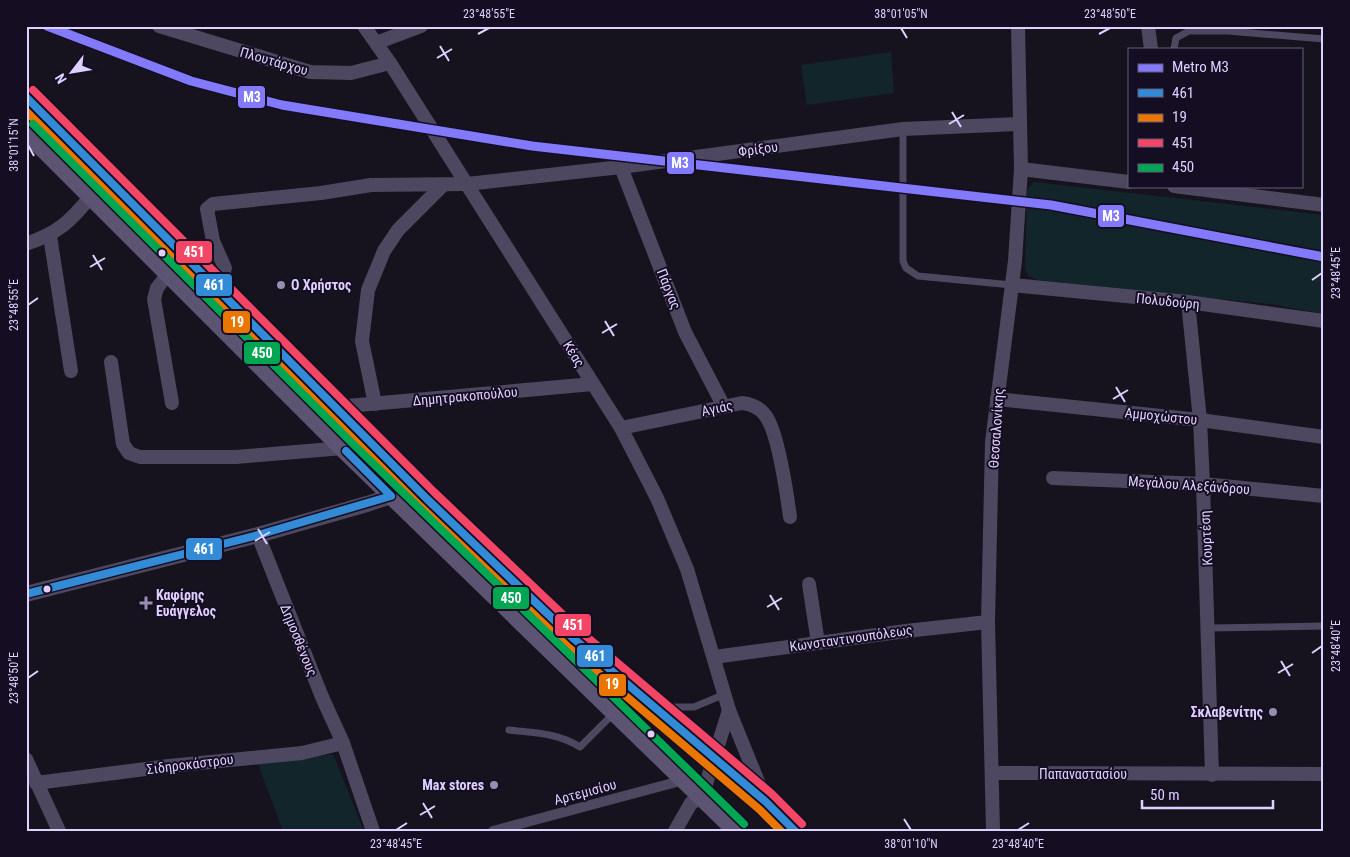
<svg xmlns="http://www.w3.org/2000/svg" width="1350" height="857" font-family="'Roboto Condensed',sans-serif">
<rect width="100%" height="100%" fill="#16131e"/>
<g fill="#11252b">
<path d="M891,52L894,93L807,105L801,65Z"/>
<path d="M1034,182L1324,215V314L1270,304L1038,280L1028,276L1025,269L1027,189Z"/>
<path d="M333,754L364,831H283L258,764Z"/>
</g>
<g fill="none" stroke-linecap="round" stroke-linejoin="round">
<g stroke="#4d475f" stroke-width="7">
<path d="M1174,49L1176,38L1189,31H1228L1324,39"/>
<path d="M903,129V261L906,268L918,276L1012,285"/>
<path d="M1209,628L1324,626"/>
<path d="M661,707H694L725,694"/>
<path d="M509,730C535,733 558,733 580,747L615,712"/>
</g>
<path stroke="#4d475f" stroke-width="10" d="M493,831L684,780"/>
<g stroke="#4d475f" stroke-width="14">
<path d="M159,26L310,72L351,73L390,63"/>
<path d="M364,26L390,63L621,428L657,498L687,569L729,710L765,799"/>
<path d="M1148,26L1151,49"/>
<path d="M376,43L421,26"/>
<path d="M621,167L685,332L724,407"/>
<path d="M1021,169L1129,182"/>
<path d="M1174,186L1324,205"/>
<path d="M50,236L71,371"/>
<path d="M26,244C58,233 70,222 91,196"/>
<path d="M168,274L157,288L154,299L172,403"/>
<path d="M210,281L214,285L222,279L225,268L213,241L207,209L213,204L321,193L371,185L467,184L621,167L903,129L1019,124"/>
<path d="M1012,285L1188,302L1324,321"/>
<path d="M1188,302L1200,420L1203,484L1212,775"/>
<path d="M111,362L123,444L129,453L140,457H236L343,448"/>
<path d="M997,399L1200,420L1324,437"/>
<path d="M375,404L362,341L368,290L384,251L398,230L442,186"/>
<path d="M336,407L593,384"/>
<path d="M621,428L742,403C752,404 759,407 765,415C778,431 787,495 790,517"/>
<path d="M1053,478L1203,484L1324,496"/>
<path d="M258,535L322,697L343,743L373,831"/>
<path d="M809,584L818,643"/>
<path d="M714,657L906,631L988,622"/>
<path d="M26,759L59,831"/>
<path d="M992,773L1324,774"/>
<path d="M36,783L169,766L302,753L343,743"/>
<path d="M675,831L691,803L702,797L729,710"/>
<path d="M993,831L988,622L992,442L1015,261L1021,169L1018,26"/>
</g>
<path stroke="#4d475f" stroke-width="16" d="M26,594L258,535L367,504L391,496L410,481"/>
<g stroke="#5c5472" stroke-width="19">
<path d="M26,97L427,499L573,638L766,802L795,831"/>
<path d="M26,131L343,448L737,831"/>
</g>
<g stroke="#150e23" stroke-width="11">
<g id="bus-1">
<path d="M26,97L427,499L573,638L766,802L795,831"/>
<path d="M26,594L258,535L391,496L346,451"/>
</g>
</g>
<g stroke="#150e23" stroke-width="11">
<path id="bus-2" d="M26,111L420,506L567,646L759,809L781,831"/>
</g>
<g stroke="#150e23" stroke-width="11">
<path id="bus-3" d="M33,90L434,492L580,631L772,794L802,824"/>
</g>
<g stroke="#150e23" stroke-width="11">
<path id="bus-4" d="M33,124L350,441L744,824"/>
</g>
<use href="#bus-1" stroke="#338bd7" stroke-width="8"/>
<use href="#bus-2" stroke="#ea7600" stroke-width="8"/>
<use href="#bus-3" stroke="#f34667" stroke-width="8"/>
<use href="#bus-4" stroke="#00a651" stroke-width="8"/>
<g stroke="#150e23" stroke-width="12">
<path id="metro-1" d="M47,26L191,81L282,105L532,146L1051,205L1324,257"/>
</g>
<use href="#metro-1" stroke="#827afa" stroke-width="9"/>
</g>
<path fill="none" stroke="#ded0ff" stroke-width="2" d="M901,28L907,38M478,34L489,28M1099,34L1110,28M440,46L449,61M437,58L452,49M952,112L961,127M949,124L964,115M28,145L34,156M93,255L102,270M90,267L105,258M1312,280L1322,273M28,305L38,298M605,321L614,336M602,333L617,324M1116,387L1125,402M1113,399L1128,390M258,529L267,544M255,541L270,532M770,595L779,610M767,607L782,598M1312,653L1322,646M1281,661L1290,676M1278,673L1293,664M28,678L38,671M423,803L432,818M420,815L435,806M904,819L911,830M396,830L407,823M1018,830L1029,823"/>
<g fill="#ded0ff" stroke="#150e23" stroke-width="2">
<circle cx="162" cy="253" r="4.5"/>
<circle cx="47" cy="589" r="4.5"/>
<circle cx="651" cy="734" r="4.5"/>
</g>
<g fill="#988eb0" stroke="#150e23" stroke-width="2">
<circle cx="281" cy="285" r="5"/>
<path d="M143.5 595.5h5v5h5v5h-5v5h-5v-5h-5v-5h5z"/>
<circle cx="1273" cy="712" r="5"/>
<circle cx="494" cy="785" r="5"/>
</g>
<g text-anchor="middle" stroke-width="4" stroke-linejoin="round" paint-order="stroke">
<g font-size="14" fill="#ded0ff" stroke="#150e23">
<text transform="translate(274 61) rotate(16)" y="5">Πλουτάρχου</text>
<text transform="translate(758 149) rotate(-8)" y="5">Φρίξου</text>
<text transform="translate(669 289) rotate(68)" y="5">Πάργας</text>
<text transform="translate(1168 301) rotate(6)" y="5">Πολυδούρη</text>
<text transform="translate(574 354) rotate(58)" y="5">Κέας</text>
<text transform="translate(465 396) rotate(-5)" y="5">Δημητρακοπούλου</text>
<text transform="translate(717 408) rotate(-12)" y="5">Αγιάς</text>
<text transform="translate(1161 416) rotate(6)" y="5">Αμμοχώστου</text>
<text transform="translate(996 428) rotate(-86)" y="5">Θεσσαλονίκης</text>
<text transform="translate(1189 485) rotate(4)" y="5">Μεγάλου Αλεξάνδρου</text>
<text transform="translate(1206 538) rotate(-93)" y="5">Κουρτέση</text>
<text transform="translate(851 638) rotate(-8)" y="5">Κωνσταντινουπόλεως</text>
<text transform="translate(299 640) rotate(68)" y="5">Δημοσθένους</text>
<text transform="translate(190 764) rotate(-7)" y="5">Σιδηροκάστρου</text>
<text x="1083" y="779">Παπαναστασίου</text>
<text transform="translate(585 792) rotate(-15)" y="5">Αρτεμισίου</text>
</g>
<g font-size="14" font-weight="bold" fill="#ded0ff" stroke="#150e23" text-anchor="start">
<text x="291" y="290">Ο Χρήστος</text>
<text x="156" y="600">Καφίρης<tspan x="156" dy="16">Ευάγγελος</tspan></text>
<text x="1263" y="717" text-anchor="end">Σκλαβενίτης</text>
<text x="484" y="790" text-anchor="end">Max stores</text>
</g>
</g>
<g stroke="#150e23" stroke-width="2">
<rect x="237" y="85" width="29" height="24" rx="5" fill="#827afa"/>
<rect x="666" y="151" width="29" height="24" rx="5" fill="#827afa"/>
<rect x="1097" y="204" width="28" height="24" rx="5" fill="#827afa"/>
<rect x="175" y="240" width="38" height="24" rx="5" fill="#f34667"/>
<rect x="195" y="273" width="38" height="24" rx="5" fill="#338bd7"/>
<rect x="222" y="310" width="29" height="24" rx="5" fill="#ea7600"/>
<rect x="243" y="341" width="38" height="24" rx="5" fill="#00a651"/>
<rect x="185" y="537" width="38" height="24" rx="5" fill="#338bd7"/>
<rect x="492" y="586" width="38" height="24" rx="5" fill="#00a651"/>
<rect x="554" y="613" width="38" height="24" rx="5" fill="#f34667"/>
<rect x="576" y="644" width="38" height="24" rx="5" fill="#338bd7"/>
<rect x="598" y="673" width="29" height="24" rx="5" fill="#ea7600"/>
</g>
<g font-size="14" text-anchor="middle" font-weight="bold" fill="#fff">
<text x="252" y="102">Μ3</text>
<text x="680" y="168">Μ3</text>
<text x="1111" y="221">Μ3</text>
<text x="194" y="257">451</text>
<text x="214" y="290">461</text>
<text x="237" y="327">19</text>
<text x="262" y="358">450</text>
<text x="204" y="554">461</text>
<text x="511" y="603">450</text>
<text x="573" y="630">451</text>
<text x="595" y="661">461</text>
<text x="612" y="689">19</text>
</g>
<rect width="1350" height="857" fill="none" stroke="#150e23" stroke-width="55"/>
<rect x="1128" y="48" width="175" height="140" fill="#150e23" stroke="#655c7b"/>
<rect x="1138" y="64" width="25" height="8" fill="#827afa" stroke="#655c7b"/>
<text x="1172" y="72" font-size="15" fill="#ded0ff">Metro Μ3</text>
<rect x="1138" y="89" width="25" height="8" fill="#338bd7" stroke="#655c7b"/>
<text x="1172" y="98" font-size="15" fill="#ded0ff">461</text>
<rect x="1138" y="114" width="25" height="8" fill="#ea7600" stroke="#655c7b"/>
<text x="1172" y="122" font-size="15" fill="#ded0ff">19</text>
<rect x="1138" y="139" width="25" height="8" fill="#f34667" stroke="#655c7b"/>
<text x="1172" y="148" font-size="15" fill="#ded0ff">451</text>
<rect x="1138" y="164" width="25" height="8" fill="#00a651" stroke="#655c7b"/>
<text x="1172" y="172" font-size="15" fill="#ded0ff">450</text>
<g transform="translate(72 72) rotate(239)" stroke="#150e23" stroke-width="4" paint-order="stroke">
<path d="M0-4L9 19L0 12L-9 19Z" fill="#ded0ff"/>
<text y="-8" font-size="14" font-weight="bold" text-anchor="middle" fill="#ded0ff">N</text>
</g>
<path d="M1142 800v8h131v-8" fill="none" stroke="#ded0ff" stroke-width="2.5"/>
<text x="1150" y="800" font-size="15" fill="#ded0ff" stroke="#150e23" stroke-width="4" paint-order="stroke">50 m</text>
<rect x="28" y="28" width="1294" height="802" fill="none" stroke="#ded0ff" stroke-width="2"/>
<g font-size="12" text-anchor="middle" fill="#ded0ff">
<text x="489" y="18">23°48'55"E</text>
<text x="901" y="18">38°01'05"N</text>
<text x="1110" y="18">23°48'50"E</text>
<text transform="translate(14 145) rotate(-90)" y="4">38°01'15"N</text>
<text transform="translate(1336 273) rotate(-90)" y="4">23°48'45"E</text>
<text transform="translate(14 305) rotate(-90)" y="4">23°48'55"E</text>
<text transform="translate(1336 646) rotate(-90)" y="4">23°48'40"E</text>
<text transform="translate(14 678) rotate(-90)" y="4">23°48'50"E</text>
<text x="396" y="848">23°48'45"E</text>
<text x="911" y="848">38°01'10"N</text>
<text x="1018" y="848">23°48'40"E</text>
</g>
</svg>
